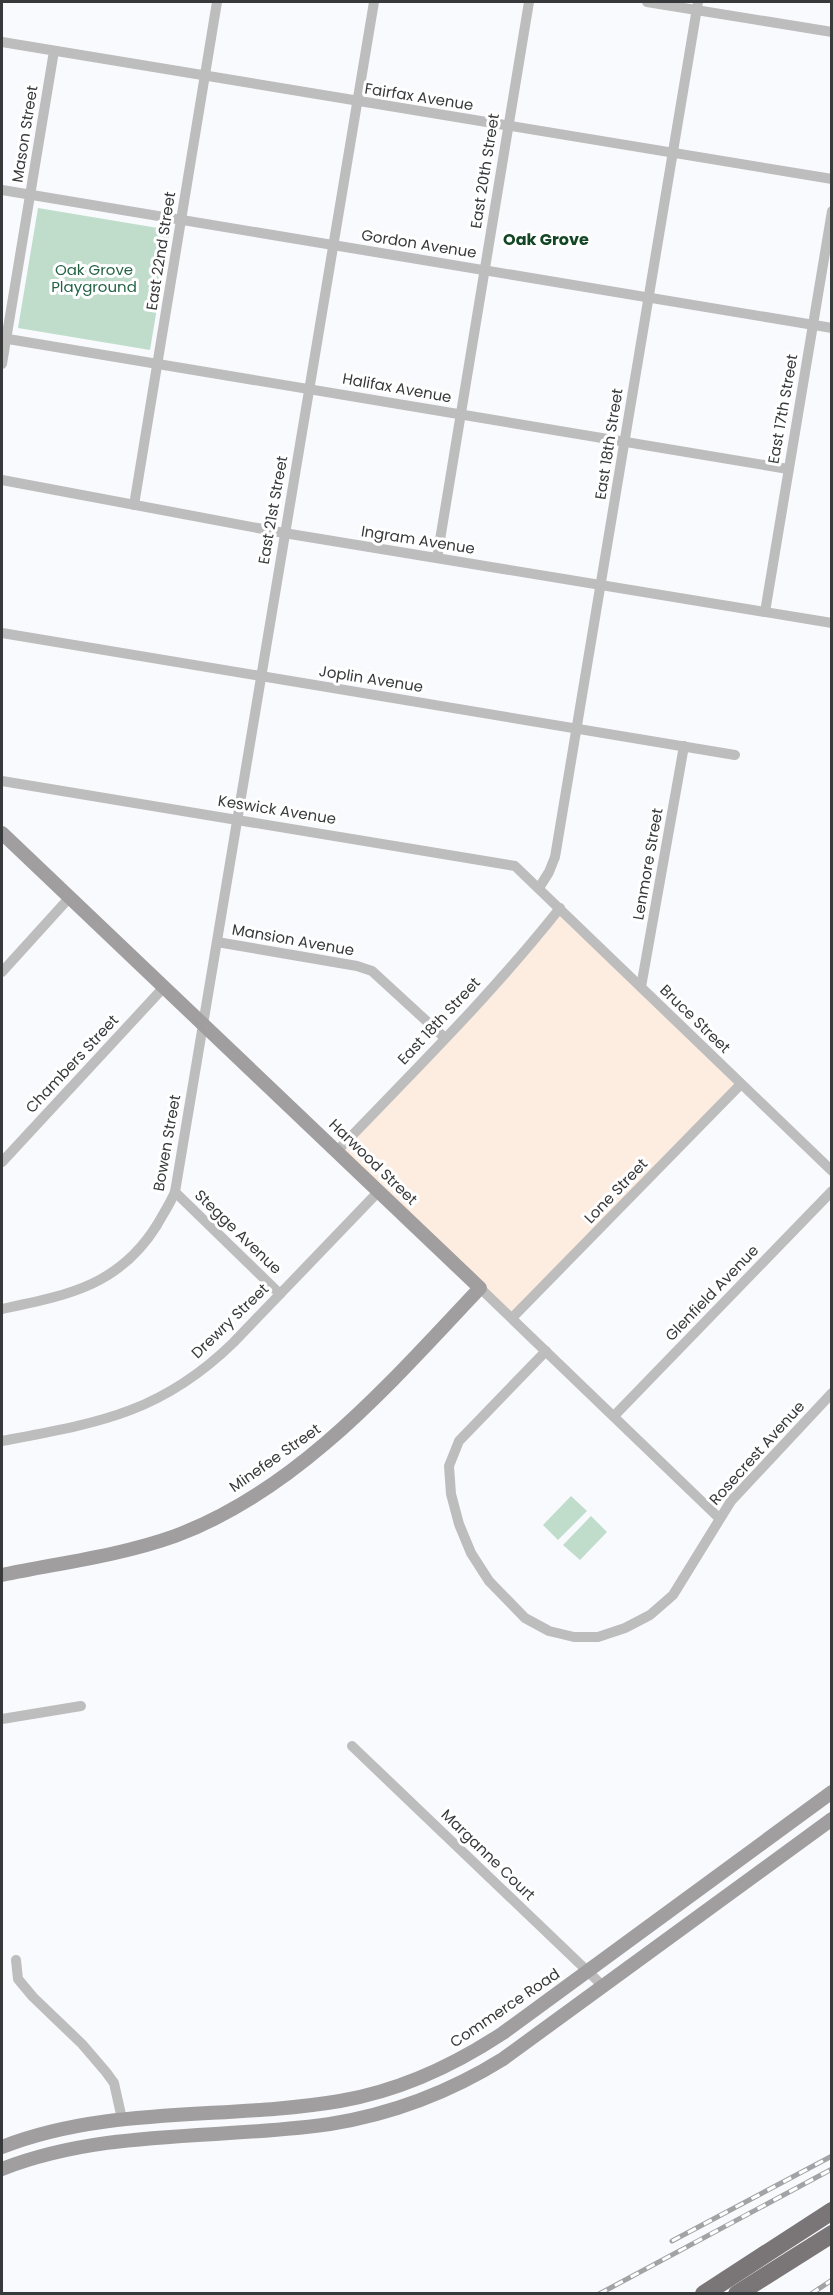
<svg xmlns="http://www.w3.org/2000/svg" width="833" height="2295" font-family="Poppins,sans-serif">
<rect width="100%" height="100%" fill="#f9fafd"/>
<path fill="#fdede0" d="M562,911L740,1084L512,1319L337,1150Z"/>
<g fill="#c0ddcc">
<path d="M38,208L170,230L150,350L18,328Z"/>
<path d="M571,1496L587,1511L558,1540L543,1525Z"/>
<path d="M591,1516L607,1532L580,1560L563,1545Z"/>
</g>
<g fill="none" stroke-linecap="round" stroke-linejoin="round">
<g stroke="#bebdbd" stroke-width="10">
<path d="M647,2L832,32"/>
<path d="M2,42L832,179"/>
<path d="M2,190L832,328"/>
<path d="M2,338L788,469"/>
<path d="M2,364L54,51"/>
<path d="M2,480L284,533L832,623"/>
<path d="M134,505L217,2"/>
<path d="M437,558L529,2"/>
<path d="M765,612L832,211"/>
<path d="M2,633L735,755"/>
<path d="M2,781L515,866L832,1171"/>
<path d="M539,888L549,872L555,857L698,2"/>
<path d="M217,942L357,966L372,971L445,1038"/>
<path d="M2,972L70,897"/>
<path d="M641,987L684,746"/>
<path d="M337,1151C413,1072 492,994 560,908"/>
<path d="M2,1162L165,986"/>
<path d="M175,1192L280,1294"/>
<path d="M480,1288L719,1518"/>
<path d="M2,1309C68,1295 119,1286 157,1225C163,1214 170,1204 175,1192L374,2"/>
<path d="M512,1318L741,1084"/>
<path d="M546,1351L459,1441L449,1466L451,1494L459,1524L471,1553L489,1581L525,1618L549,1631L574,1637H598L625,1628L650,1615L673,1595L731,1501L832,1393"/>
<path d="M614,1416L832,1191"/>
<path d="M2,1441C97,1423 160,1414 233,1343L379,1191"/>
<path d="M2,1719L81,1706"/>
<path d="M352,1746L603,1986"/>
<path d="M16,1960L18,1979L33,1997L82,2044L106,2072L114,2083L122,2119"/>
</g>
<g stroke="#a19e9f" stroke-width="14">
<path d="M2,833L480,1288C392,1381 299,1490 175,1536C119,1556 59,1563 2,1575"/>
<path d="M2,2147C109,2105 227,2120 340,2101C399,2091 453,2066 503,2033L832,1792"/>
<path d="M2,2169C107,2128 220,2140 330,2124C392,2114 450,2092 503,2059L832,1819"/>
</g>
<g stroke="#7a7677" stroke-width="18">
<path d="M704,2294L832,2211"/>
<path d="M737,2294L832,2234"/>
</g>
<g stroke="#a2a3a5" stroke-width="5">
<g id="rail">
<path d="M672,2241L832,2156"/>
<path d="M599,2294L832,2169"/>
<path d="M811,2294L832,2280"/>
</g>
</g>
<use href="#rail" stroke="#fff" stroke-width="3" stroke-dasharray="9" stroke-linecap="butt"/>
</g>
<g text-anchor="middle" stroke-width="6" stroke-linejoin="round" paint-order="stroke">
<g font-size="15" fill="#38393a" stroke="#fff">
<text transform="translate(419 97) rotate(9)" y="5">Fairfax Avenue</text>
<text transform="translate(25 134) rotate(-81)" y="5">Mason Street</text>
<text transform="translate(485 171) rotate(-81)" y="5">East 20th Street</text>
<text transform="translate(419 244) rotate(9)" y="5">Gordon Avenue</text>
<text transform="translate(161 251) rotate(-81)" y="5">East 22nd Street</text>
<text transform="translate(397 388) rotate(10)" y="5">Halifax Avenue</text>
<text transform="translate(783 409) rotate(-80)" y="5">East 17th Street</text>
<text transform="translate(609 444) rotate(-81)" y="5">East 18th Street</text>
<text transform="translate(273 510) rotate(-80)" y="5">East 21st Street</text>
<text transform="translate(418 540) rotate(9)" y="5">Ingram Avenue</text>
<text transform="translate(371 679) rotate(9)" y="5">Joplin Avenue</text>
<text transform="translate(277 810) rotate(9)" y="5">Keswick Avenue</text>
<text transform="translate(648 864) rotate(-80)" y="5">Lenmore Street</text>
<text transform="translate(293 940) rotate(10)" y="5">Mansion Avenue</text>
<text transform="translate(695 1019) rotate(44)" y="5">Bruce Street</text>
<text transform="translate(439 1021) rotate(-47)" y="5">East 18th Street</text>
<text transform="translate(72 1064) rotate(-47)" y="5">Chambers Street</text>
<text transform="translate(167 1143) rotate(-80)" y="5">Bowen Street</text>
<text transform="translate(373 1162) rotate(44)" y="5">Harwood Street</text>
<text transform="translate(616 1191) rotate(-46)" y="5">Lone Street</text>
<text transform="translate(238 1232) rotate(44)" y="5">Stegge Avenue</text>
<text transform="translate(712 1293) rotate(-46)" y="5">Glenfield Avenue</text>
<text transform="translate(230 1321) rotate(-44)" y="5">Drewry Street</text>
<text transform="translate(757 1453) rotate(-48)" y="5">Rosecrest Avenue</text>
<text transform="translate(275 1458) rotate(-35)" y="5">Minefee Street</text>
<text transform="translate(488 1855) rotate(44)" y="5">Marganne Court</text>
<text transform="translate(505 2008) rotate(-34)" y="5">Commerce Road</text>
</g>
<g font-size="15" fill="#246445" stroke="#fff">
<text x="94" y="275">Oak Grove<tspan x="94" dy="17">Playground</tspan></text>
</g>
<g font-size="16" font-weight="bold" fill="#124624" stroke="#fff">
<text x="546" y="245">Oak Grove</text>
</g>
</g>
<rect width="833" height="2295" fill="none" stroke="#38393a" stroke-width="6"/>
</svg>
